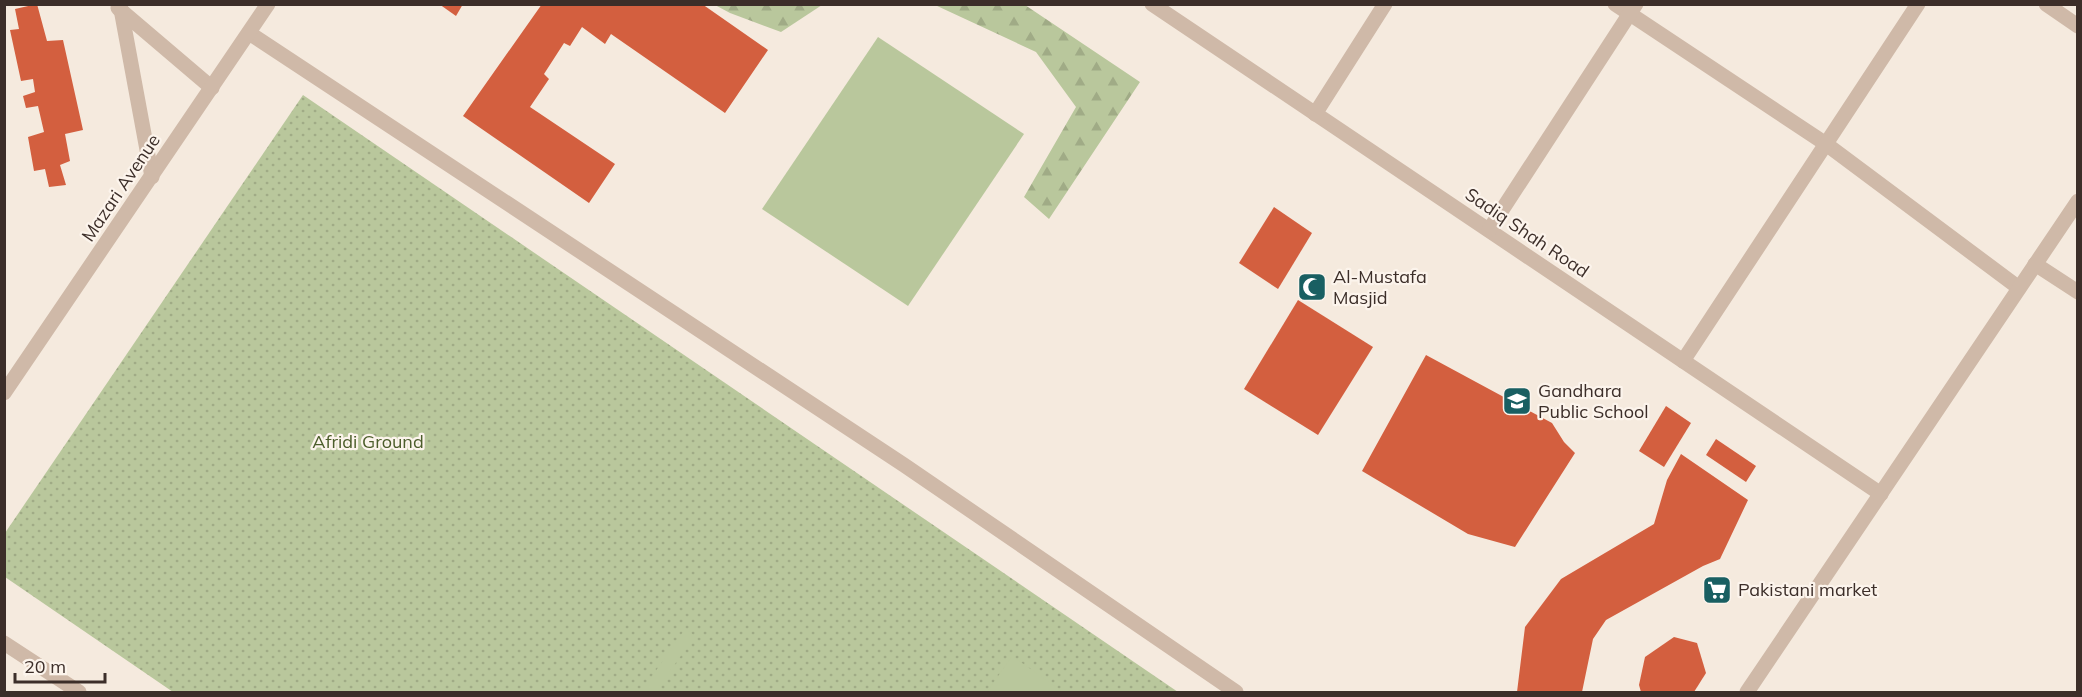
<svg xmlns="http://www.w3.org/2000/svg" width="2082" height="697" font-family="Mulish,sans-serif">
<defs>
<pattern id="grass-dots" width="8" height="8" patternUnits="userSpaceOnUse" patternTransform="scale(1.5)"><rect width="8" height="8" fill="#b9c79c"/><path d="M2 2h.1M6 6h.1" fill="none" stroke="#a0ab86" stroke-width="1.8" stroke-linecap="round"/></pattern>
<pattern id="forest-firs" width="22" height="20" patternUnits="userSpaceOnUse" patternTransform="scale(1.5)"><rect width="22" height="20" fill="#b9c79c"/><path d="M5 1l3.5 6h-7zM16 11l3.5 6h-7z" fill="#a0ab86"/></pattern>
</defs>
<rect width="100%" height="100%" fill="#f5eade"/>
<path fill="url(#grass-dots)" d="M303,95L1178,692H173L5,577V533Z"/>
<g fill="url(#forest-firs)">
<path d="M715,5H822L781,32L730,13Z"/>
<path d="M935,5H1025L1140,82L1049,219L1024,197L1076,107L1036,52Z"/>
</g>
<g fill="#b9c79c">
<path d="M878,37L1024,134L908,306L762,209Z"/>
<path d="M685,629L695,636L655,692H641Z"/>
<path d="M1012,656L1063,692H987Z"/>
</g>
<g fill="#d35f3f">
<path d="M37,4L47,41L63,40L83,130L65,134L70,161L60,165L66,185L49,187L45,169L34,171L28,137L44,132L38,106L26,108L23,96L35,92L33,79L21,81L10,30L19,29L15,9Z"/>
<path d="M439,4H463L456,16Z"/>
<path d="M542,4H702L768,50L725,113L611,34L605,44L582,27L570,46L564,43L544,74L549,79L530,107L615,164L589,203L463,116Z"/>
<path d="M1274,207L1312,233L1278,289L1239,263Z"/>
<path d="M1298,300L1373,347L1318,435L1244,389Z"/>
<path d="M1426,355L1552,423L1564,442L1575,453L1515,547L1468,534L1362,471Z"/>
<path d="M1666,406L1691,423L1664,467L1639,451Z"/>
<path d="M1716,439L1756,466L1746,482L1706,455Z"/>
<path d="M1681,454L1748,500L1720,559L1703,566L1606,620L1593,639L1582,692H1517L1525,627L1561,579L1654,524L1667,480Z"/>
<path d="M1674,637L1697,643L1706,673L1694,692H1641L1639,685L1645,657Z"/>
</g>
<g fill="none" stroke-linecap="round" stroke-linejoin="round">
<g stroke="#cfb9a8" stroke-width="15">
<path d="M120,4L152,177"/>
<path d="M1152,4L1881,494"/>
<path d="M1615,4L1826,144L2019,288"/>
<path d="M2046,4L2078,26"/>
<path d="M118,8L212,88"/>
<path d="M249,33L904,465L1236,692"/>
<path d="M1315,114L1385,4"/>
<path d="M1489,230L1636,4"/>
<path d="M2035,264L2078,292"/>
<path d="M1683,361L1918,4"/>
<path d="M4,393L268,4"/>
<path d="M4,643L79,692"/>
<path d="M1747,692L2078,201"/>
</g>
</g>
<defs>
<g id="mosque-square" transform="scale(1.5)"><rect x="-9" y="-9" width="18" height="18" rx="4" fill="#195f62" stroke="#fcf4ec"/><path d="M3.5-4.9A6 6 0 1 0 3.5 4.9A5 5 0 1 1 3.5-4.9Z" fill="#fff"/></g>
<g id="school-square" transform="scale(1.5)"><rect x="-9" y="-9" width="18" height="18" rx="4" fill="#195f62" stroke="#fcf4ec"/><path d="M0-5L7-2L0 1L-7-2ZM-4 1L0 2.5L4 1V4Q0 6-4 4Z" fill="#fff"/></g>
<g id="supermarket-square" transform="scale(1.5)"><rect x="-9" y="-9" width="18" height="18" rx="4" fill="#195f62" stroke="#fcf4ec"/><path d="M-6-5.5h2.5l.6 2H6L4.5 2H-2.5L-4.4-4H-6ZM-1.5 3.2a1.3 1.3 0 1 0 .1 0ZM3 3.2a1.3 1.3 0 1 0 .1 0Z" fill="#fff"/></g>
</defs>
<g fill-rule="evenodd">
<use href="#mosque-square" x="1312" y="287"/>
<use href="#school-square" x="1517" y="401"/>
<use href="#supermarket-square" x="1717" y="590"/>
</g>
<g text-anchor="middle" stroke-width="4.5" stroke-linejoin="round" paint-order="stroke">
<g font-size="18" fill="#3c2e29" stroke="#fcf4ec">
<text transform="translate(121 188) rotate(-56)" y="6">Mazari Avenue</text>
<text transform="translate(1527 233) rotate(34)" y="6">Sadiq Shah Road</text>
</g>
<g font-size="18" fill="#3c2e29" stroke="#fcf4ec" text-anchor="start">
<text x="1333" y="283">Al-Mustafa<tspan x="1333" dy="21">Masjid</tspan></text>
<text x="1538" y="397">Gandhara<tspan x="1538" dy="21">Public School</tspan></text>
<text x="1738" y="596">Pakistani market</text>
</g>
<g font-size="18" fill="#4b5d2a" stroke="#fcf4ec">
<text x="368" y="448">Afridi Ground</text>
</g>
</g>
<rect width="2082" height="697" fill="none" stroke="#3c2e29" stroke-width="12"/>
<path d="M15 673v9h90v-9" fill="none" stroke="#3c2e29" stroke-width="3"/>
<text x="24" y="673" font-size="18" fill="#3c2e29" stroke="#fcf4ec" stroke-width="4.5" paint-order="stroke">20 m</text>
</svg>
